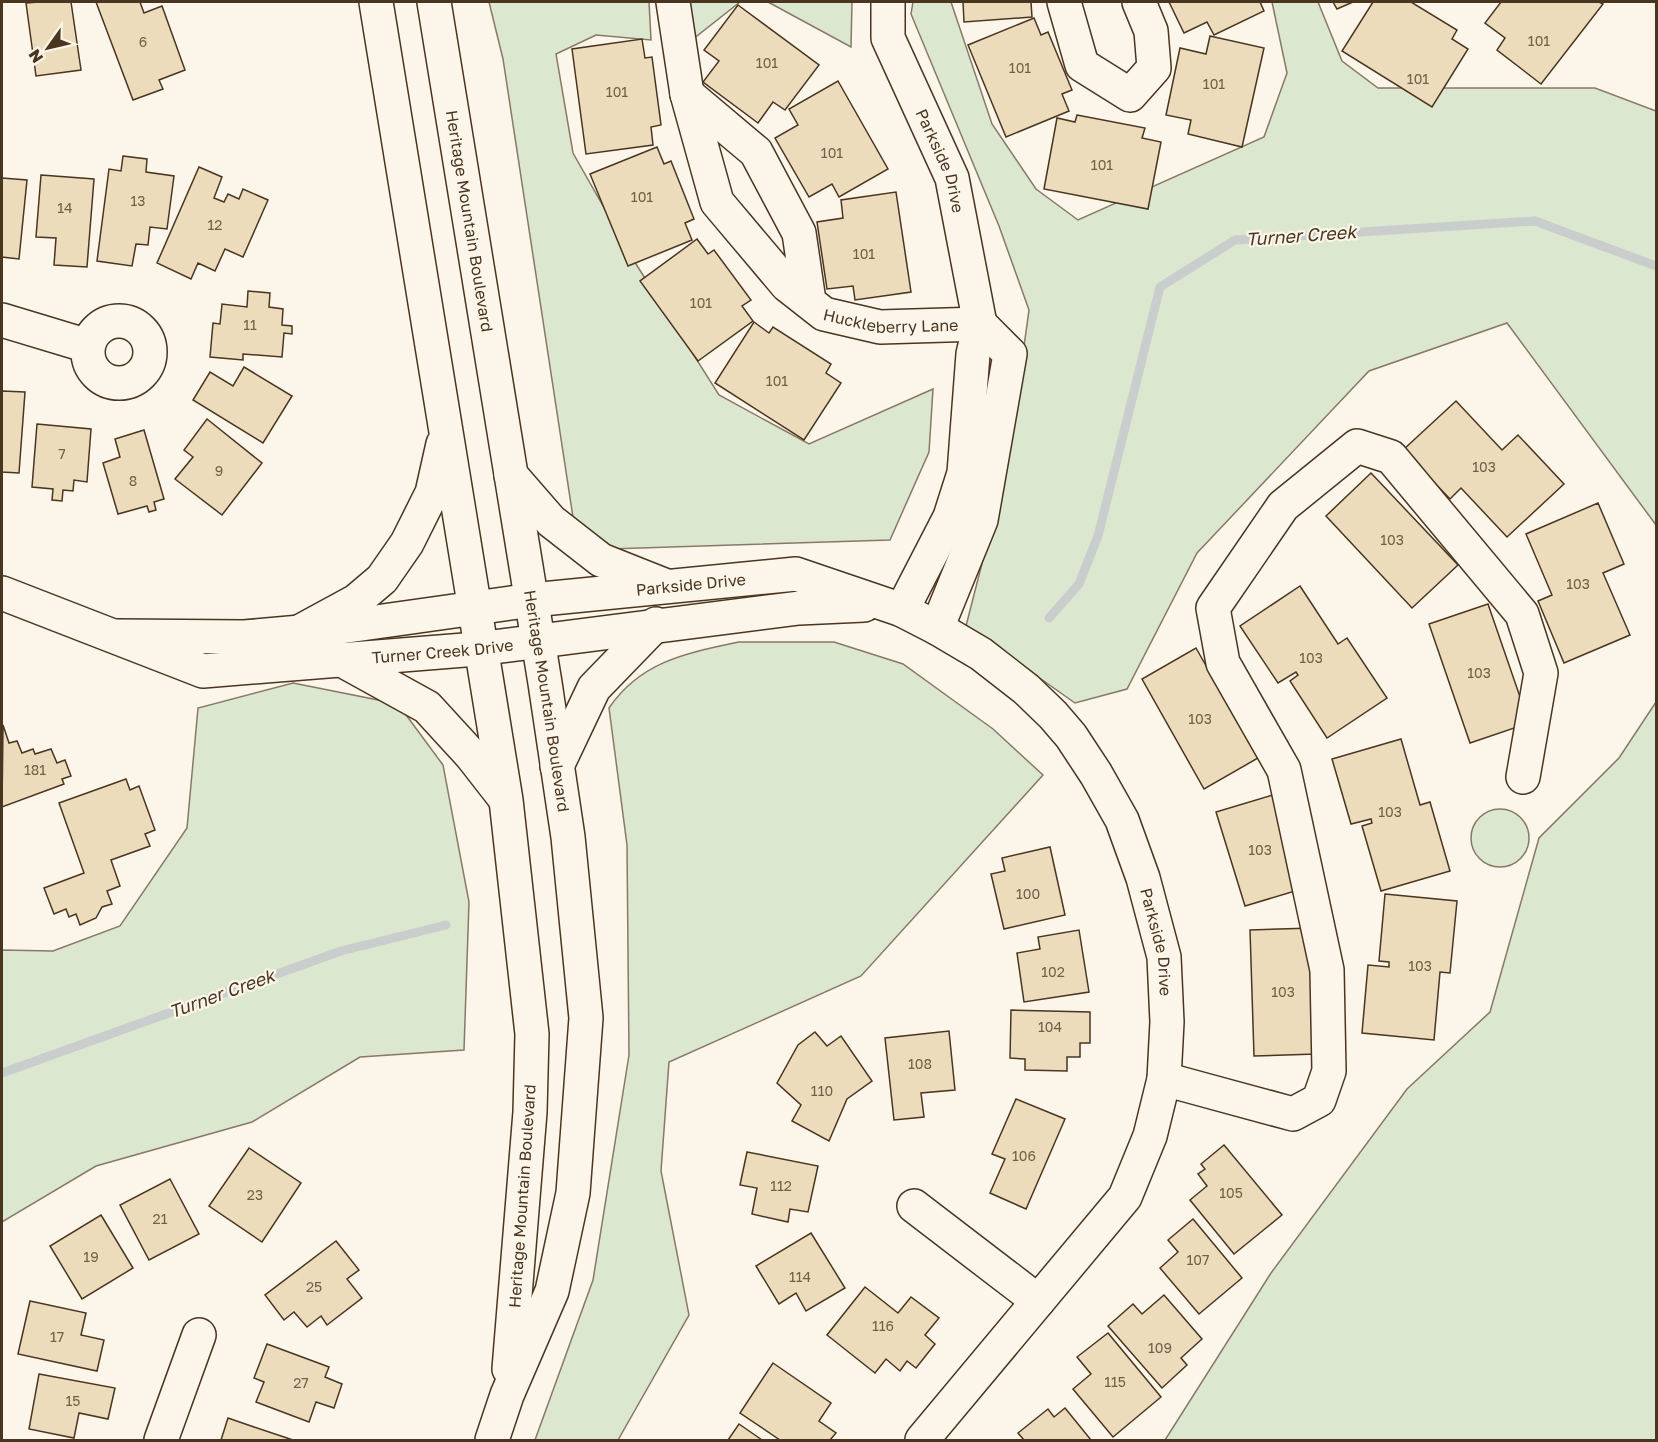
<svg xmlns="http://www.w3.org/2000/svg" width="1658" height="1442" font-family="'Golos Text',sans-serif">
<rect width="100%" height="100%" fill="#fbf6e9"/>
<g fill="#dce7d0" stroke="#887966" stroke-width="1.5">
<path d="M489,2H649L651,40L596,35L556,54L573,153L636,264L719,395L809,444L933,389L929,452L890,540L578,550L503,59Z"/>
<path d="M690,2H740L693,39Z"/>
<path d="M768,2H852L851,47Z"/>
<path d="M913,2H951L992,124L1036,189L1078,220L1264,137L1287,73L1272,2H1318L1342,61L1378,88H1595L1656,111V525L1507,323L1369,371L1197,553L1127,689L1075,703L966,626L1008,462L1029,310L999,226L911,14Z"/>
<path d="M739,642H834L903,664L993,729L1043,775L861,976L669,1062L661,1171L689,1315L618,1440H535L593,1280L629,1055L627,845L609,708C641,661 687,653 739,642Z"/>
<path d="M293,683L398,704L443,765L469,902L464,1050L360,1057L252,1122L96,1166L2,1222V950L53,951L120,926L187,828L198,708Z"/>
<path d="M1656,702V1440H1165L1271,1273L1407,1089L1490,1012L1539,838L1619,758Z"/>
<circle cx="1500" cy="838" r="29"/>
</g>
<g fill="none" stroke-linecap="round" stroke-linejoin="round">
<g stroke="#c9cecd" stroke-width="9">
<path d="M1049,618L1079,584L1098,536L1160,287L1235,240L1535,221L1656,266"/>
<path d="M2,1073L341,951L446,925"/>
</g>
</g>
<g fill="#ecdcbc" stroke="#4a3520" stroke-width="1.5">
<path d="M39,2H71L81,70L36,76L26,3Z"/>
<path d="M96,2H140L144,13L162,6L185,70L159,80L163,89L133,100Z"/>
<path d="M963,2H1031L1032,17L964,22Z"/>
<path d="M1169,2H1260L1264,11L1214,35L1207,22L1184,33Z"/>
<path d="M1333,2H1353L1337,9Z"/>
<path d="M1373,2H1411L1457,30L1452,39L1468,49L1432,107L1342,51Z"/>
<path d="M1501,2H1599L1603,4L1541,84L1497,50L1505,38L1485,23Z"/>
<path d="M738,5L819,65L785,110L773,102L758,123L703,82L719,61L704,50Z"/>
<path d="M1034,18L1041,35L1048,32L1072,90L1062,94L1069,111L1006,137L968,45Z"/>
<path d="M1210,36L1264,48L1242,147L1188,134L1191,120L1166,115L1180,48L1206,54Z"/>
<path d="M642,39L645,58L652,57L661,125L651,127L653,145L586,154L572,49Z"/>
<path d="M838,81L888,169L839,197L832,184L809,197L775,138L798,125L789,109Z"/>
<path d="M1077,115L1145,128L1142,138L1161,142L1148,209L1044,189L1057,118L1075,122Z"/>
<path d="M657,147L664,164L671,161L694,219L685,223L692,240L628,266L590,174Z"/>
<path d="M123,156L147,159L146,172L174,176L167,229L150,227L148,245L136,244L132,266L97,261L109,169L121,171Z"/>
<path d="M199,167L222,177L214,198L224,202L228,194L239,199L243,189L268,200L243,257L225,249L215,271L198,263L191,279L157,263Z"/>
<path d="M41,175L94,179L87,267L54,265L56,238L36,237Z"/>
<path d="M2,178L27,180L19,259L2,257Z"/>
<path d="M896,192L911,292L855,300L853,286L827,289L817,222L843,218L841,200Z"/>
<path d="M697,239L708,254L714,250L751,300L742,306L753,321L698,361L640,281Z"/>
<path d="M248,291L270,293L269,307L283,309L282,325L292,326V334L284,333L282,357L243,354V360L210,357L213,323L220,324L222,304L247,307Z"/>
<path d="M754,322L769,333L773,327L831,364L826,373L841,383L804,440L715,383Z"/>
<path d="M244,367L292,396L263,443L193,400L210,372L233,386Z"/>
<path d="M2,391L25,392L19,473L2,472Z"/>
<path d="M1456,401L1502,450L1518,435L1564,484L1507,537L1461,488L1450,499L1403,450Z"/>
<path d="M207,419L262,463L222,515L175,479L193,457L184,450Z"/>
<path d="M37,424L91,429L87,482L74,480L73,491L63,490L62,501L52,500L53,489L32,487Z"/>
<path d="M144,430L164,499L154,502L156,510L149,512L147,506L118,514L103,463L120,457L115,439Z"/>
<path d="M1371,473L1458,565L1412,608L1326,516Z"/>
<path d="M1598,503L1624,564L1603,573L1630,635L1564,663L1538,601L1552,595L1526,534Z"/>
<path d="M1300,586L1338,644L1347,638L1387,698L1327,738L1290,681L1298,675L1296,672L1278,683L1240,626Z"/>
<path d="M1488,604L1529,723L1470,743L1429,624Z"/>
<path d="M1196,648L1258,758L1204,789L1142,679Z"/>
<path d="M3,725L9,743L17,741L22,753L33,749L35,754L51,749L57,763L65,760L71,776L62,779L64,784L2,807Z"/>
<path d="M1401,739L1420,805L1430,802L1450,871L1381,891L1362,826L1372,823L1371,819L1351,824L1332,759Z"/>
<path d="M126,779L130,790L139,786L155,830L145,834L150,846L111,860L120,886L107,891L112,904L102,907L96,918L80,925L76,914L69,917L66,909L54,914L44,888L84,873L59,803Z"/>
<path d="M1276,794L1305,888L1245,906L1216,812Z"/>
<path d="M1050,847L1065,915L1004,929L991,874L1005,871L1002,858Z"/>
<path d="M1385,894L1457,901L1450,973L1440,972L1434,1040L1362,1033L1368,965L1389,967V962L1379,961Z"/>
<path d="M1313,928L1316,1054L1254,1056L1250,930Z"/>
<path d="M1079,930L1089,992L1024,1002L1017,953L1040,949L1038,937Z"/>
<path d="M1011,1010L1090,1012V1043H1080V1057H1067V1071L1025,1070V1059L1010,1058Z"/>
<path d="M949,1031L955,1090L921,1093L924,1117L894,1120L885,1038Z"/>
<path d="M815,1032L827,1046L841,1036L872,1081L847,1099L829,1141L792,1121L801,1105L777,1083L798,1045Z"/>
<path d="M1016,1099L1065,1119L1026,1209L990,1193L1005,1159L992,1154Z"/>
<path d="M1224,1145L1282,1215L1234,1254L1190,1200L1207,1186L1198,1174L1205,1169L1201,1164Z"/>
<path d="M249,1148L301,1183L262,1242L209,1206Z"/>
<path d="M747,1152L818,1166L808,1212L790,1209L788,1222L752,1214L757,1188L740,1185Z"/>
<path d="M170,1179L199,1234L149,1260L120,1205Z"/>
<path d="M101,1215L133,1268L82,1299L50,1246Z"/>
<path d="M1193,1219L1242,1278L1199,1314L1160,1268L1178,1252L1168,1240Z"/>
<path d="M811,1233L845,1288L806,1311L796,1293L779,1304L756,1266Z"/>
<path d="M336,1241L359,1270L347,1279L362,1298L327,1325L321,1316L307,1327L294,1312L284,1320L265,1295Z"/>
<path d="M865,1287L898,1313L911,1297L939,1318L925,1335L935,1344L916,1368L907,1361L900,1371L886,1359L875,1373L827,1335Z"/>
<path d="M1164,1295L1202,1339L1181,1358L1187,1365L1162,1388L1108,1326L1133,1304L1142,1314Z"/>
<path d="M30,1301L86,1313L81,1335L104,1340L97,1371L18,1354Z"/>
<path d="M1108,1333L1161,1397L1113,1437L1073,1389L1091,1374L1077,1357Z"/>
<path d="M267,1344L329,1367L325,1377L342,1384L334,1408L316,1402L309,1422L256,1402L264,1382L254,1378Z"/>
<path d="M773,1363L831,1403L819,1421L836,1433L830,1440H780L740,1413Z"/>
<path d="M39,1374L115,1388L108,1419L79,1413L74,1438L29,1429Z"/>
<path d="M1065,1408L1091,1440H1024L1018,1433L1048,1409L1054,1417Z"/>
<path d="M228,1418L254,1427L293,1440H221Z"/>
<path d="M739,1424L762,1440H728Z"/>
</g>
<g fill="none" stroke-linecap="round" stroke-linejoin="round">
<g stroke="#4a3520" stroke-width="36">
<g id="minor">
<path d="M673,2L687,94"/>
<path id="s1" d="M888,2V38L952,178L980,324L973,354L964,473L950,517L902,610"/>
<path d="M1064,2L1082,65L1130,95L1154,68L1151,31L1139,2"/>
<path id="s2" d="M809,301L799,233L756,152L687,94L717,202L787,285L824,314L880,327L980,324"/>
<path d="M2,320L88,346"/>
<circle cx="119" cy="352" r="31"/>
<path id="s3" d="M2,593L203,671L477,649L799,608L864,605"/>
<path d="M937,628L981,520L1010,354L980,324"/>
<path id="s4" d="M118,636L244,637L312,631L532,600L796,574L902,610L937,628L981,654L1026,689L1053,715L1071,736L1096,774L1122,820L1143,878L1164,957L1167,1022L1164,1079L1150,1136L1125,1197L922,1440"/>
<path d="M1164,1079L1293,1114L1319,1100L1329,1071L1327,970L1284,770L1223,663L1213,608L1283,506L1357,446L1391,457L1522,614L1541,673L1523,777"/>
<path d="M914,1206L1038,1301"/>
<path d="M161,1440L199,1335"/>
</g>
</g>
<g stroke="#4a3520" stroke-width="36">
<g id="major">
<path d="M376,2L506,800L532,1034L530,1112L509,1369"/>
<path id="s5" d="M434,2L545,683L568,837L586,1018L573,1193L552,1291L507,1395L492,1440"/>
<path d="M511,475L551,521L601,560L664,585"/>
<path d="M299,632L356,601L382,579L407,543L432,493L443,444"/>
<path d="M340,659L427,707L471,755L503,796"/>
<path d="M557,766L594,688L656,624"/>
</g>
</g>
<use href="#minor" stroke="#fbf6e9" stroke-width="33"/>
<use href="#major" stroke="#fbf6e9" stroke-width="33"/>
</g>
<g text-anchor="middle" stroke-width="4.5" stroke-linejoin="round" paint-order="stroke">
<g font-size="14" fill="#725f47">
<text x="1539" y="46">101</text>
<text x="143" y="47">6</text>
<text x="767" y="68">101</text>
<text x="1020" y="73">101</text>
<text x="1418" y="84">101</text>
<text x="1214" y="89">101</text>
<text x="617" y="97">101</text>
<text x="832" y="158">101</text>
<text x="1102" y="170">101</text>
<text x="642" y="202">101</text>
<text x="138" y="206">13</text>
<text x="65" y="213">14</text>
<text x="215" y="230">12</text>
<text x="864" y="259">101</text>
<text x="701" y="308">101</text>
<text x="250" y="330">11</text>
<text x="777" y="386">101</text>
<text x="62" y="459">7</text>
<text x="1484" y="472">103</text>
<text x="219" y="476">9</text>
<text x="133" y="486">8</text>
<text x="1392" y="545">103</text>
<text x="1578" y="589">103</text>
<text x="1311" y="663">103</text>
<text x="1479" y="678">103</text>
<text x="1200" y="724">103</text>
<text x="35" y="775">181</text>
<text x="1390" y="817">103</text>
<text x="1260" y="855">103</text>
<text x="1028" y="899">100</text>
<text x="1420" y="971">103</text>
<text x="1053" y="977">102</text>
<text x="1283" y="997">103</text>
<text x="1050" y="1032">104</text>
<text x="920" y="1069">108</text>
<text x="822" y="1096">110</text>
<text x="1024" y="1161">106</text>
<text x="781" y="1191">112</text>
<text x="1231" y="1198">105</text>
<text x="255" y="1200">23</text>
<text x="160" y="1224">21</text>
<text x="91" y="1262">19</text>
<text x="1198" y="1265">107</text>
<text x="800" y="1282">114</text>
<text x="314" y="1292">25</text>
<text x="883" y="1331">116</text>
<text x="57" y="1342">17</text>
<text x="1160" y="1353">109</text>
<text x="1115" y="1387">115</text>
<text x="301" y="1388">27</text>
<text x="73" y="1406">15</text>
</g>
<g font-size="16" fill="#4a3520" stroke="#fbf6e9">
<text dy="6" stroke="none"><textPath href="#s1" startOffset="170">Parkside Drive</textPath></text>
<text dy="6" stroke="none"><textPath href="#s5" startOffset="222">Heritage Mountain Boulevard</textPath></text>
<text dy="6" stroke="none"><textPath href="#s2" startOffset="586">Huckleberry Lane</textPath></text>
<text dy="6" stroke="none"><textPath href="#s4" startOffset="576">Parkside Drive</textPath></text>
<text dy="6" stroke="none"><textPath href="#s3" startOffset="456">Turner Creek Drive</textPath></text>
<text dy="6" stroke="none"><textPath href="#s5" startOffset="708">Heritage Mountain Boulevard</textPath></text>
<text dy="6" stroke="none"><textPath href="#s4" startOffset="1232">Parkside Drive</textPath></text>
<text transform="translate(522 1196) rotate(-86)" y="6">Heritage Mountain Boulevard</text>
</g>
<g font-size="18" font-style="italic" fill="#4a3520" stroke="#fbf6e9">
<text transform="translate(1301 236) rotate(-4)" y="6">Turner Creek</text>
<text transform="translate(222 994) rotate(-20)" y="6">Turner Creek</text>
</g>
</g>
<rect width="1658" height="1442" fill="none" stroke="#4a3520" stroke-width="6"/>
<g transform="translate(48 48) rotate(236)" stroke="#fbf6e9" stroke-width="4.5" paint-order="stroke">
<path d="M0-4.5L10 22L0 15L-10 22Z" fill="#4a3520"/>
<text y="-9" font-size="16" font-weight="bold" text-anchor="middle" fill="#4a3520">N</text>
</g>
</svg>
